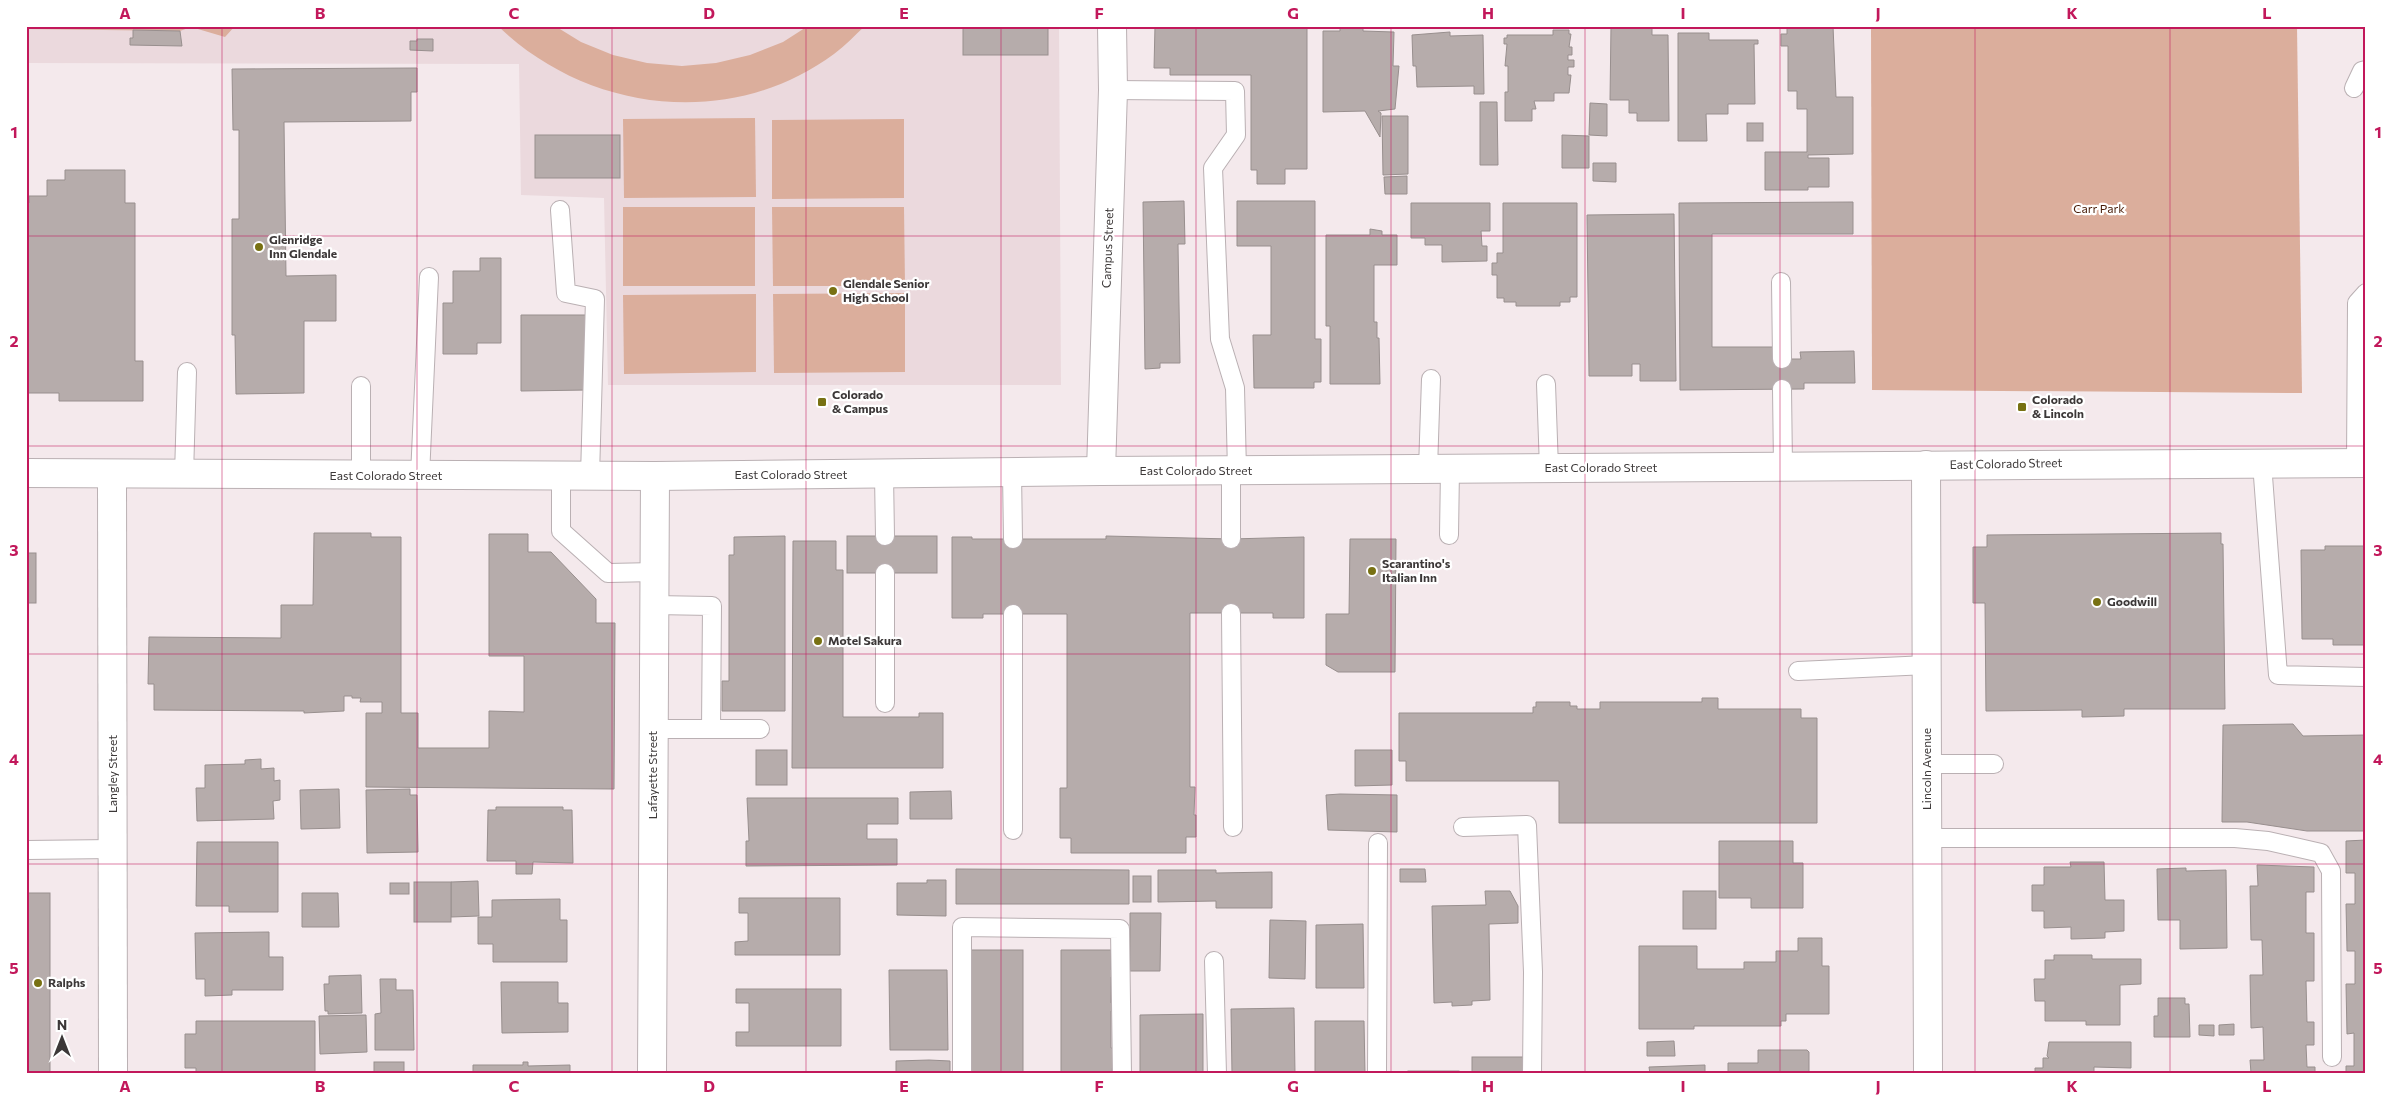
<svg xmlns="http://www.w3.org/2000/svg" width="2392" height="1100" font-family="Commissioner,sans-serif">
<rect width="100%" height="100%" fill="#f4e9ec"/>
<path fill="#ebd9dd" d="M26,26H1059L1061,385H608L604,198L521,195L519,64L26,63Z"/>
<g fill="#dbae9c">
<path d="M26,26H235L225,37L191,27L180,31L26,29Z"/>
<path d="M498,26H555L581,42L613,55L647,63L682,66L716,63L750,55L783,42L808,26H865C855,35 845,46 834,54C731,130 588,113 498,26Z"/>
<path d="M1871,26H2297L2302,393L1872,390Z"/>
<path d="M755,118L756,197L624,198L623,119Z"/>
<path d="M904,119V198L772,199V120Z"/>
<rect x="623" y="207" width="132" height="79"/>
<path d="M772,207H904L905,286H773Z"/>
<path d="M905,293V372L774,373L773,294Z"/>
<path d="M756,294V372L624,374L623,295Z"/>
</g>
<g fill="#b6acab" stroke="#988f8e">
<rect x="963" y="26" width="85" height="29"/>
<path d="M1155,26H1307V169H1285V184H1257V170H1251V75H1170V68H1154Z"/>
<path d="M1340,26H1363V31L1394,32L1393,66H1399L1395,109L1378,111L1381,113L1380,137L1365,111L1323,112V31H1340Z"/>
<path d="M1611,26H1652V35H1668L1669,121H1637V113H1629V100H1610Z"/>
<path d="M1787,26H1833L1836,97H1853V154L1808,155V158H1829V187H1808V190H1765V152H1807V109H1797V91H1788V46H1781V34H1787Z"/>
<path d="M133,30L180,31L182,46L130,45V38H133Z"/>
<path d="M1553,30H1569V34H1571L1569,47H1572V55H1568V60H1574V67H1568V75H1571L1569,93H1554V101H1534L1536,109H1532V121H1505V92H1508V66H1505L1507,44H1504V38H1507V35H1553Z"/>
<path d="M1450,32V36L1483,35L1484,94H1474V86L1417,87L1416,66H1413L1412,35Z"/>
<path d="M1678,33H1709V40H1758V44H1754L1755,104H1728V114H1706L1707,141H1678Z"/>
<path d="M417,39H433V51L410,50V41H417Z"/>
<path d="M417,68V92H411V121L284,122L286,276L336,275V321H304V393L236,394L235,335H232V219H239V130H233L232,69Z"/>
<path d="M1480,102H1497L1498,165H1480Z"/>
<path d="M1590,103L1607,104V136L1589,135Z"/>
<path d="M1382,116H1408V174L1383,175Z"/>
<rect x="1747" y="123" width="16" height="18"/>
<rect x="535" y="135" width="85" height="43"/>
<path d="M1562,135L1589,136V168H1562Z"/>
<path d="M1593,163H1616V182L1593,181Z"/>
<path d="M65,170H125V203H135V361H143V401H59V393H26V203H29V196H47V180H65Z"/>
<path d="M1407,176V194H1385L1384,177Z"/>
<path d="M1184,201L1185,244H1178L1180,363H1160V368L1145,369L1143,202Z"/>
<path d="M1237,201H1315V339H1321V382H1314V388H1254L1253,335H1271V246H1237Z"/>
<path d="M1853,202V234H1712V347H1773V359H1801L1800,352L1854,351L1855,383H1804V389L1680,390L1679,203Z"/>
<path d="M1411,203H1490V231H1481L1482,246H1487V261L1442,262V245H1425V238H1411Z"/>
<path d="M1503,203H1577V297H1570V302H1560V306H1516V302H1504V298H1497V275H1492V263H1497V253H1503Z"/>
<path d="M1674,214L1676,381H1640V364H1632V376H1589L1587,215Z"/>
<path d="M1370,229L1382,231V235H1397V265H1374V322H1377V338H1379L1380,384H1330V326H1326V235H1370Z"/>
<path d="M480,258H501V343H477V354H443V303H453V271H480Z"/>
<path d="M521,315H588V390L521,391Z"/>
<path d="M314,533H371V537H401V713H418V748H489V711L524,712V656H489V534H528V552H551L596,599V623H615L614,789L366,787V713H382V702H360L361,698H352V696H344V711L304,713V711L154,710V684H148L149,637L281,638V605H313Z"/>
<path d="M2221,533V544H2223L2225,709H2124V716L2082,717V710L1986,711L1985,603H1973V547H1987V535Z"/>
<path d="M785,536V711H722V681H729V555H734V537Z"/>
<rect x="847" y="536" width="90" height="37"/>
<path d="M1106,536L1231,539L1304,537V618H1273V613H1190V787H1195L1194,815H1196V837H1186V853H1071V838H1060V788H1067V614H983V618H952V537H972V539H1106Z"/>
<path d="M1350,539H1396L1395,672H1338L1326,665V614H1349Z"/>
<path d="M793,541H836V570H843V717H919V713H943V768H792Z"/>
<path d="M2325,546H2366V645H2333V639H2302L2301,550H2325Z"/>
<rect x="26" y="553" width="10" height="50"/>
<path d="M1702,698H1718V709H1801V718H1817V823H1559V781H1406V761H1399V713H1533V707H1536V702H1570V706H1577V709H1600V702H1702Z"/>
<path d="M2293,724L2303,736L2366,735V831H2307L2247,822H2222L2223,725Z"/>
<rect x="756" y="750" width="31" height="35"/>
<path d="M1355,750H1392V785L1355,786Z"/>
<path d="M261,759V769L274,768V781L280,780V800L273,801L274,819L197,821L196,788H205V765L245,764V760Z"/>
<path d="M339,789L340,828L301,829L300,790Z"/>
<path d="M410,789V795H417L418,852L367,853L366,790Z"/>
<path d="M951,791L952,819H910V792Z"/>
<path d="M1340,794L1397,795V832L1328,830L1326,795Z"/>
<path d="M747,798H898V824H867V839H897V865L746,866V841H749Z"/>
<path d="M496,807H563V810H572L573,863L533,862L532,874H516V861H487L488,810H496Z"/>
<path d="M2366,840V1074H2346V1066H2354V1033L2347,1034L2346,984H2355V951H2347L2346,904H2355V873H2346V841Z"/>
<path d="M1719,841H1793V863H1803V908H1751V898H1719Z"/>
<path d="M197,842H278V912H229V906H196Z"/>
<path d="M2070,862H2104L2105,900H2124V931L2105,932V938L2071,939V927L2044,928V911H2032V885H2044V867H2071Z"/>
<path d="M2257,865L2314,867V892H2306V933H2314V981H2306L2307,1022H2314V1045H2306L2307,1067H2315V1074L2251,1073L2250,1060H2264L2263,1027L2251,1028L2250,975H2263L2262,940H2251L2250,886H2258Z"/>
<path d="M2186,868V871L2226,870L2227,948L2180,949V920H2158L2157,869Z"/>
<path d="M956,869L1129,870V904H956Z"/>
<path d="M1400,869H1425L1426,882H1400Z"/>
<path d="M1158,870H1216V873L1272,872V908H1216V901L1158,902Z"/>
<rect x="1133" y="876" width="18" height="26"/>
<path d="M927,880H946V916L897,915V883H927Z"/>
<path d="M478,881L479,916L451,917V882Z"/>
<rect x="414" y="882" width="37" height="40"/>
<rect x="390" y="883" width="19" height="11"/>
<path d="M1485,891H1510L1518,906V923L1489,924L1490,1000L1472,1001V1005L1452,1006V1002L1434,1003L1432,906L1486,905Z"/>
<rect x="1683" y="891" width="33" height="38"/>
<rect x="26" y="893" width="24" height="181"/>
<path d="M302,893H338L339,927H302Z"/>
<path d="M739,898H840V955H735V942L748,941V913H739Z"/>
<path d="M560,899V920H567V962H493V944H478V917H492V900Z"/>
<path d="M1130,913H1161L1160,971H1130Z"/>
<path d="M1270,920L1306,921L1305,979L1269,978Z"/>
<path d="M1363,924L1364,988H1316V925Z"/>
<path d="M269,932V957H283V990H232V995L205,996V979H196L195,933Z"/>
<path d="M1798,938H1822V966H1829V1014H1786V1021H1781V1026H1694V1029H1639V946H1697V969H1744V962H1776V951H1798Z"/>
<rect x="970" y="950" width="53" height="124"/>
<path d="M1061,950H1111V970H1114V977H1111V1003H1114V1011H1111V1048H1114L1112,1074H1061Z"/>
<path d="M2054,955H2092V959H2141V984L2120,985V1025H2086V1021H2045V1001H2035L2034,979H2045V960H2054Z"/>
<path d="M889,970H947L948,1050H890Z"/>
<path d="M361,975L362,1013L328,1014V1011H325L324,984H329V976Z"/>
<path d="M380,979H396V990H413L414,1050H375V1014L381,1013Z"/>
<path d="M501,982H558V1003H568V1032L502,1033Z"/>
<path d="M736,989H841V1046H736V1032H749V1003H736Z"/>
<path d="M2158,998H2185V1004H2189L2190,1037H2154V1016H2158Z"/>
<path d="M1294,1008L1295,1074H1232L1231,1009Z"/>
<path d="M1203,1014V1074H1140V1015Z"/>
<path d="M366,1015L367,1052L320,1054L319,1016Z"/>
<path d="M196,1021H315V1074H196V1068H185V1034H196Z"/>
<path d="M1315,1021H1364L1365,1074H1315Z"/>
<path d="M2234,1024V1035H2219V1025Z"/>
<path d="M2199,1025H2214V1036L2199,1035Z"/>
<path d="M1674,1041L1675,1056H1647V1042Z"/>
<path d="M2049,1042H2131V1068L2094,1067V1074H2031L2032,1072L2035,1074V1068H2043V1058H2049L2047,1056Z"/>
<path d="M1758,1050H1807L1809,1052V1074H1728V1063H1758Z"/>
<rect x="1472" y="1057" width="54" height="17"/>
<path d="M929,1060L950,1061V1074H896V1061Z"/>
<rect x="374" y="1062" width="30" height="12"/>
<path d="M523,1062H528V1066L570,1065V1074H473V1065H523Z"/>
<path d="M1705,1065V1074H1650L1649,1067Z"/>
<rect x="1408" y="1071" width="51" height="3"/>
</g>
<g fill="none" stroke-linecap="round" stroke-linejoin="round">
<g stroke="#bab0b3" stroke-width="20">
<g id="lane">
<path d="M2354,88L2362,71L2366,70"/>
<path d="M1113,90L1235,91L1236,135L1213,168L1220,339L1235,388L1237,471"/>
<path d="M560,210L566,293L595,299L590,476"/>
<path d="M1781,282L1782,359"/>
<path d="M1546,384L1549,468"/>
<path d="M361,386V476"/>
<path d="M1782,389L1783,466"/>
<path d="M2262,463L2278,675L2366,677"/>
<path d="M2356,463L2357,303L2366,293"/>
<path d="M1428,469L1431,379"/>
<path d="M1012,472L1013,539"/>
<path d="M184,475L187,372"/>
<path d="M884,475L885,536"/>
<path d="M420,476L429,277"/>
<path d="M561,476V531L608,573L655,572"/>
<path d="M1449,535L1450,469"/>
<path d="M1231,539V471"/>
<path d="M885,573V703"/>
<path d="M654,605L712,606L711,729"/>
<path d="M1231,613L1233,827"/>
<path d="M1798,671L1927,665"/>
<path d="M654,729H760"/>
<path d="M1927,764H1994"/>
<path d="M1463,827L1527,825L1533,972L1532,1074"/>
<path d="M1013,830V614"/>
<path d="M1928,838H2235L2268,841L2321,853L2331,871L2332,1057"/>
<path d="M26,850L113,849"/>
<path d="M1214,961L1217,1074"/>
<path d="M962,1074V927L1120,929L1122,1074"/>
<path d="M1377,1074L1378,843"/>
</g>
</g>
<g stroke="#bab0b3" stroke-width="30">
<g id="street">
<path d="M1926,465L1928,1074"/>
<path d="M1101,471L1113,90L1112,26"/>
<path d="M112,475L113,1074"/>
<path d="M652,1074L655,476"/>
</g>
</g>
<g stroke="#bab0b3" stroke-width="30">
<path id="primary" d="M26,473L655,476L1101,471L2366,463"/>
</g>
<use href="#lane" stroke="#fff" stroke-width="18"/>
<use href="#street" stroke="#fff" stroke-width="28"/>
<use href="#primary" stroke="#fff" stroke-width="28"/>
</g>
<path fill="none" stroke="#c2185b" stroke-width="1" stroke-opacity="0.55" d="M222,26V1074M417,26V1074M612,26V1074M806,26V1074M1001,26V1074M1196,26V1074M1391,26V1074M1585,26V1074M1780,26V1074M1975,26V1074M2170,26V1074M26,236H2366M26,446H2366M26,654H2366M26,864H2366"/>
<g fill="#787113" stroke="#fff" stroke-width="2">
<circle cx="259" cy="247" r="5"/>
<circle cx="833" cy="291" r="5"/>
<rect x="817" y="397" width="10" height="10" rx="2.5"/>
<rect x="2017" y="402" width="10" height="10" rx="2.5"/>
<circle cx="1372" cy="571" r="5"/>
<circle cx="2097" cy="602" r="5"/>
<circle cx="818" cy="641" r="5"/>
<circle cx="38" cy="983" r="5"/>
</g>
<g text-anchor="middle" stroke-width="4.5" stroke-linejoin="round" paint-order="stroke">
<g font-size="12" fill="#481c07" stroke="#fff">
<text x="2099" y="213">Carr Park</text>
</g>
<g font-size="12" font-weight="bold" fill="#3c3838" stroke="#fff" text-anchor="start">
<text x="269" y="244">Glenridge<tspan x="269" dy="14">Inn Glendale</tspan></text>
<text x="843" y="288">Glendale Senior<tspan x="843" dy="14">High School</tspan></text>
<text x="832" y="399">Colorado<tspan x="832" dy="14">&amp; Campus</tspan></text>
<text x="2032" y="404">Colorado<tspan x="2032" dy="14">&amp; Lincoln</tspan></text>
<text x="1382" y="568">Scarantino's<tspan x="1382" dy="14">Italian Inn</tspan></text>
<text x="2107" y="606">Goodwill</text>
<text x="828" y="645">Motel Sakura</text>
<text x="48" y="987">Ralphs</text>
</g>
<g font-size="12" fill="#3c3838" stroke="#fff">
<text transform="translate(1108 248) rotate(-88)" y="4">Campus Street</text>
<text transform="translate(2006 464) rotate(-1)" y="4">East Colorado Street</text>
<text x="1601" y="472">East Colorado Street</text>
<text x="1196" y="475">East Colorado Street</text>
<text x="791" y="479">East Colorado Street</text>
<text x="386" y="480">East Colorado Street</text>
<text transform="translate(1927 769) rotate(-90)" y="4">Lincoln Avenue</text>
<text transform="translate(113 774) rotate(-90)" y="4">Langley Street</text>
<text transform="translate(653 775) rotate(-90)" y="4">Lafayette Street</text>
</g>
</g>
<rect width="2392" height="1100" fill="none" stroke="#ffffff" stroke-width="55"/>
<g transform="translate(62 1038)" stroke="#ffffff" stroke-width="4" paint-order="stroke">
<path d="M0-4L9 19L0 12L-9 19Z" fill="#3c3838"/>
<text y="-8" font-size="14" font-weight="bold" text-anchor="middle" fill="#3c3838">N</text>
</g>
<rect x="28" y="28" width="2336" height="1044" fill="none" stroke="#c2185b" stroke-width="2"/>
<g font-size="16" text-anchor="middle" font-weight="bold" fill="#c2185b">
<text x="125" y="19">A</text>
<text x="320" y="19">B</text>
<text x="514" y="19">C</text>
<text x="709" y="19">D</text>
<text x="904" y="19">E</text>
<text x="1099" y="19">F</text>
<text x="1293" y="19">G</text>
<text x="1488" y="19">H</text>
<text x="1683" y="19">I</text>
<text x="1878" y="19">J</text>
<text x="2072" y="19">K</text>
<text x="2267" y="19">L</text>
<text x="14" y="138">1</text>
<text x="2378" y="138">1</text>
<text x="14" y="347">2</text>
<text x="2378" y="347">2</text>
<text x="14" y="556">3</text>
<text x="2378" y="556">3</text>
<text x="14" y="765">4</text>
<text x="2378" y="765">4</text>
<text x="14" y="974">5</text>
<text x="2378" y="974">5</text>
<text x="125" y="1092">A</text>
<text x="320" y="1092">B</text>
<text x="514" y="1092">C</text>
<text x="709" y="1092">D</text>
<text x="904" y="1092">E</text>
<text x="1099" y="1092">F</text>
<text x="1293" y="1092">G</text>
<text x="1488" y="1092">H</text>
<text x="1683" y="1092">I</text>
<text x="1878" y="1092">J</text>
<text x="2072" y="1092">K</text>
<text x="2267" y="1092">L</text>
</g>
</svg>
